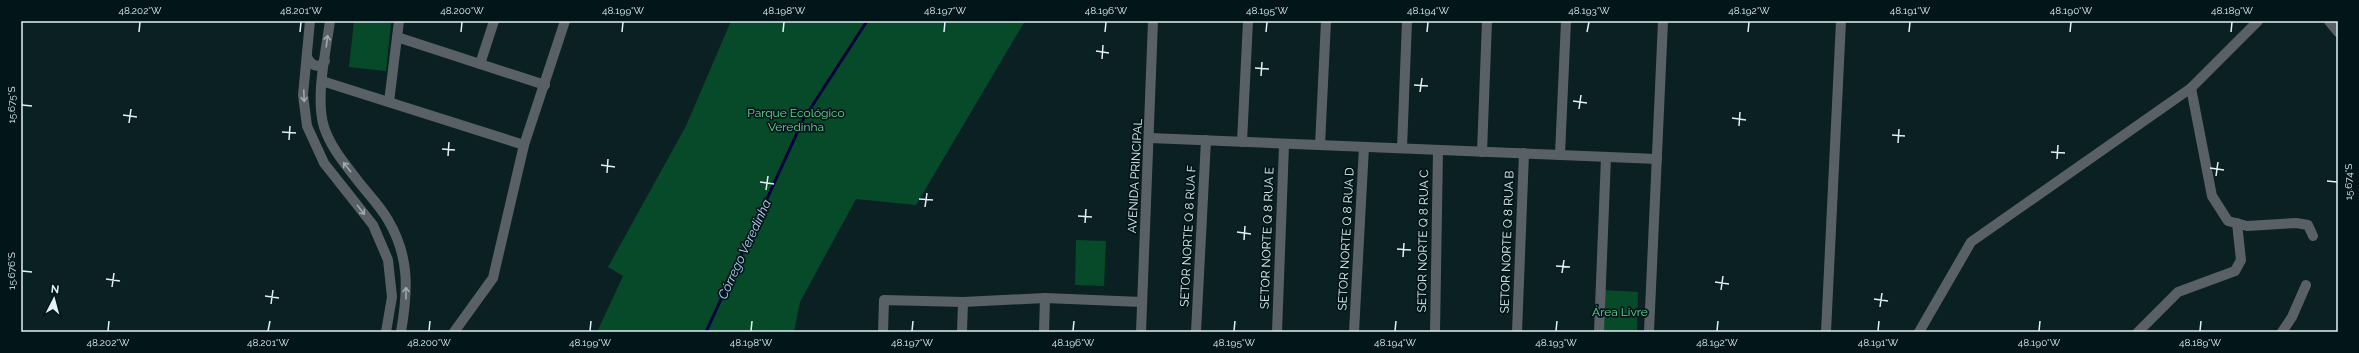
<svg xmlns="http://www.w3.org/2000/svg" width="2359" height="353" font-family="Raleway,sans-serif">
<rect width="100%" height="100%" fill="#0a2023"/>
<g fill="#074a2a">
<path d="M354,21L391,23L386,71L349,67Z"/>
<path d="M731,21H1025L916,205L856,199L800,302L794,332H597L623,276L608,267L686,126Z"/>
<path d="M1076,240L1106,241L1104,286L1075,285Z"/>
<path d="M1603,290L1638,292L1637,332H1601Z"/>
</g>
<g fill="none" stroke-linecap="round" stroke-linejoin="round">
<path stroke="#00003d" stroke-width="3" d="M706,332L803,120L867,21"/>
<g stroke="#596166" stroke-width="10">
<path d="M2329,21L2338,32"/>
<path d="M397,37L545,85"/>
<path d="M480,64L494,21"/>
<path d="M322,81L524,145"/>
<path d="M2191,88L2212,196L2228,221L2247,226L2296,223L2308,225L2313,236"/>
<path d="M389,102L399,21"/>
<path d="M1150,138L1657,159"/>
<path d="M1242,142L1248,21"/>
<path d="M1320,145L1326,21"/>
<path d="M1402,148L1407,21"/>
<path d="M1482,152L1487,21"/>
<path d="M1560,154L1566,21"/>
<path d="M454,332L493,278L524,145L565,21"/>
<path d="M883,332L884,300L963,302L1045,298L1142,302"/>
<path d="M962,332L963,302"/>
<path d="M1044,332L1045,298"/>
<path d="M1196,332L1206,140"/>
<path d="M1277,332L1284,145"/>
<path d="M1354,332L1364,147"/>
<path d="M1435,332L1438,150"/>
<path d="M1517,332L1524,153"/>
<path d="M1599,332L1606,157"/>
<path d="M1919,332L1971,242L2191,88L2258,21"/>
<path d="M2138,332L2178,292L2235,271L2241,260L2237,223"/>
<path d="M2282,332L2292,317L2306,285"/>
</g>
<g stroke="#596166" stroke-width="10">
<path d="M310,21L303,95L307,126L324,163L373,225L388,260L392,297L386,332"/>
<path d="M330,21C326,51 315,98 324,127C331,148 345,164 358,181C368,194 380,206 388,220C410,257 408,291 401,332"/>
<path d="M307,57C310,63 313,66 320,66L325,61"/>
<path d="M1141,332L1153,21"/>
<path d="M1649,332L1663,21"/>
<path d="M1826,332L1841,21"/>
</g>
</g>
<defs><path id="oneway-shaft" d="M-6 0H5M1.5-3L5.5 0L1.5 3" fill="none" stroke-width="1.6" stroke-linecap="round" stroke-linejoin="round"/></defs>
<g stroke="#9ea9ad">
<use href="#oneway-shaft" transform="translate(327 41) rotate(-83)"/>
<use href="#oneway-shaft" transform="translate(304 96) rotate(88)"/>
<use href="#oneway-shaft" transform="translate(347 167) rotate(-128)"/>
<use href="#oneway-shaft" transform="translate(361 210) rotate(52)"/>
<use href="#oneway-shaft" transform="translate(406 293) rotate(-90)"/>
</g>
<path fill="none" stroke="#e4f1f4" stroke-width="1.5" d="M139,32L140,22M300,32L301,22M461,32L462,22M622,32L623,22M783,32L784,22M944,32L945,22M1105,32L1106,22M1266,32L1267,22M1427,32L1428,22M1587,32L1589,22M1748,32L1749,22M1909,32L1910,22M2070,32L2071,22M2231,32L2232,22M1096,51L1109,53M1102,59L1103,45M1255,68L1269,69M1261,76L1262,62M1414,85L1428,86M1420,92L1422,78M1573,101L1587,103M22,105L32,106M1579,109L1581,95M123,115L137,117M1732,118L1746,120M129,123L131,109M1739,126L1740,112M282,132L296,133M1892,135L1905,136M289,140L290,126M1898,143L1899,129M442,149L455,150M2051,152L2065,153M448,156L449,142M2057,159L2058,145M601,165L615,167M2210,168L2224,170M607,173L608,159M2216,176L2218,162M2327,181L2337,182M760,182L774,184M766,190L768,176M919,199L933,200M925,207L927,193M1078,216L1092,217M1085,223L1086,209M1237,232L1251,234M1244,240L1245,226M1397,249L1411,250M1403,257L1404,243M1556,266L1570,267M22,271L32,272M1562,273L1564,260M106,279L120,281M1715,282L1729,284M112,287L114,273M1721,290L1723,276M265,296L279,298M1874,299L1888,301M271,304L273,290M1880,307L1882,293M108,331L109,321M268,331L270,321M429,331L430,321M590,331L591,321M751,331L752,321M912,331L913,321M1073,331L1074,321M1234,331L1235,321M1395,331L1396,321M1556,331L1557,321M1717,331L1718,321M1878,331L1879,321M2039,331L2040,321M2200,331L2201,321"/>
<g text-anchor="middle" stroke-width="3.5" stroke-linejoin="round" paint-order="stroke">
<g font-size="12" fill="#63db97" stroke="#02161a">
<text x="796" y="117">Parque Ecológico<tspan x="796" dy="14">Veredinha</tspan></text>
<text x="1620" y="316">Área Livre</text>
</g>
<g font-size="12" fill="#e4f1f4" stroke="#02161a">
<text transform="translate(1135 176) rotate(-87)" y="4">AVENIDA PRINCIPAL</text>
<text transform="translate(1188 236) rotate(-87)" y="4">SETOR NORTE Q 8 RUA F</text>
<text transform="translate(1267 238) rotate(-88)" y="4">SETOR NORTE Q 8 RUA E</text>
<text transform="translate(1346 239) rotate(-87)" y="4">SETOR NORTE Q 8 RUA D</text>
<text transform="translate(1423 241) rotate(-89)" y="4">SETOR NORTE Q 8 RUA C</text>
<text transform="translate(1507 242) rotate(-88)" y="4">SETOR NORTE Q 8 RUA B</text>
</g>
<g font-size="13" font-style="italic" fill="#c0d3fa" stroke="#02161a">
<text transform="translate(744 249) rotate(-65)" y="5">Córrego Veredinha</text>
</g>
</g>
<rect width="2359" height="353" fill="none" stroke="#02161a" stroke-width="44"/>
<g transform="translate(54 299) rotate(6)" stroke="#02161a" stroke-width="3" paint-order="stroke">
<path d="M0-3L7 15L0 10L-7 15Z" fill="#e4f1f4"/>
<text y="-6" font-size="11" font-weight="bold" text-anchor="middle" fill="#e4f1f4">N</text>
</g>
<rect x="22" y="22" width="2315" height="309" fill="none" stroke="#e4f1f4" stroke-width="1.5"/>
<g font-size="10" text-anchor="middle" fill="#e4f1f4">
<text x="140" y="14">48.202°W</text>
<text x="301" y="14">48.201°W</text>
<text x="462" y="14">48.200°W</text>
<text x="623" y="14">48.199°W</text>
<text x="784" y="14">48.198°W</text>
<text x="945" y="14">48.197°W</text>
<text x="1106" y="14">48.196°W</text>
<text x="1267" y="14">48.195°W</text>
<text x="1428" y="14">48.194°W</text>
<text x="1589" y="14">48.193°W</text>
<text x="1749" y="14">48.192°W</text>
<text x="1910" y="14">48.191°W</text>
<text x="2071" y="14">48.190°W</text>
<text x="2232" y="14">48.189°W</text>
<text transform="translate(11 105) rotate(-90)" y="4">15.675°S</text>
<text transform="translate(2348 182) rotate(-90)" y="4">15.674°S</text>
<text transform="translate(11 271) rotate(-90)" y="4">15.676°S</text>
<text x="108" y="346">48.202°W</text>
<text x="268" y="346">48.201°W</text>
<text x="429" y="346">48.200°W</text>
<text x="590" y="346">48.199°W</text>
<text x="751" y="346">48.198°W</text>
<text x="912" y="346">48.197°W</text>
<text x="1073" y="346">48.196°W</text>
<text x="1234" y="346">48.195°W</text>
<text x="1395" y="346">48.194°W</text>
<text x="1556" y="346">48.193°W</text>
<text x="1717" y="346">48.192°W</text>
<text x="1878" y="346">48.191°W</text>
<text x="2039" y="346">48.190°W</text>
<text x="2200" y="346">48.189°W</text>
</g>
</svg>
